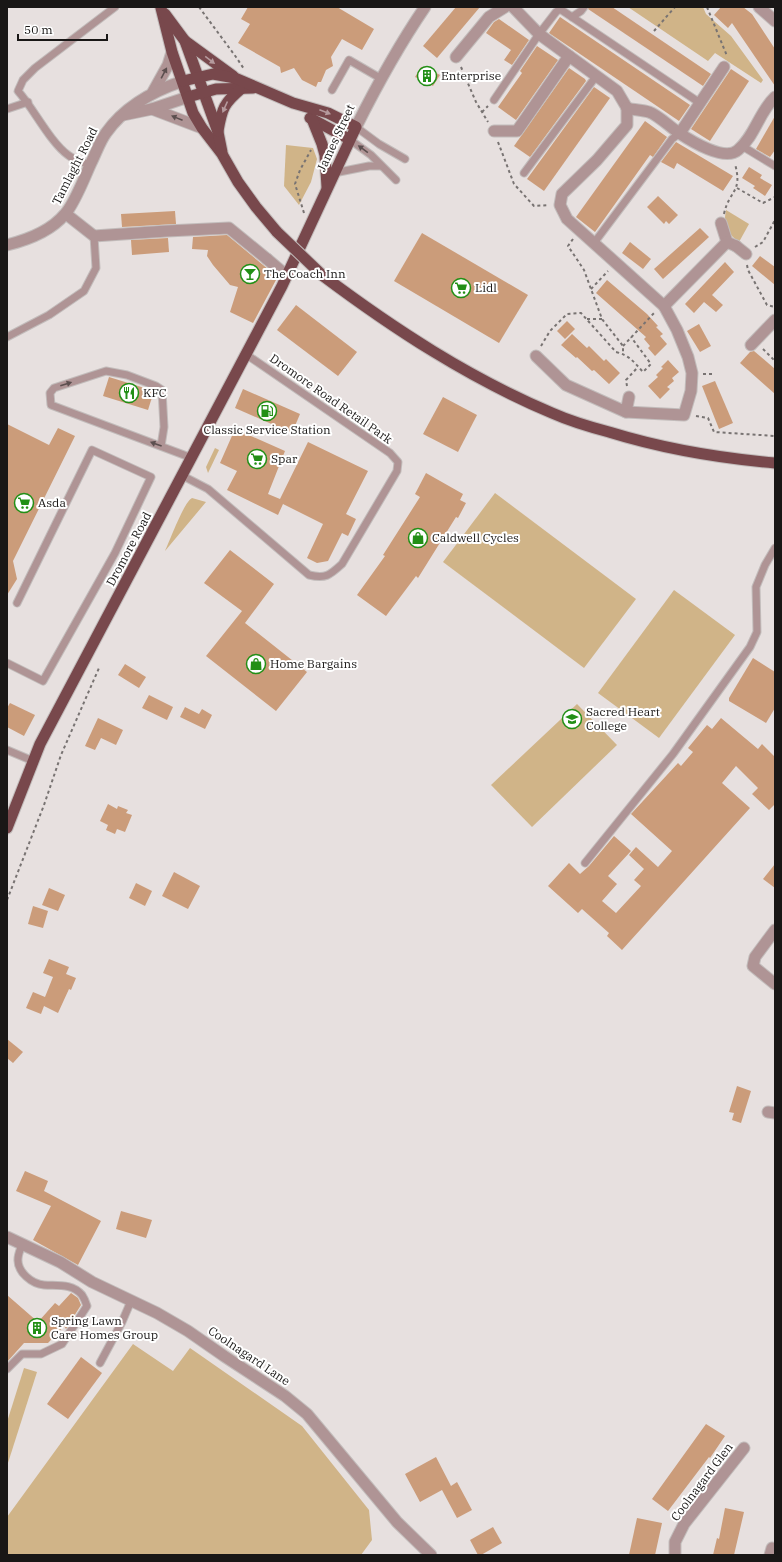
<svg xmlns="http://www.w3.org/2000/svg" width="782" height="1562" font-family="'IBM Plex Serif',serif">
<rect width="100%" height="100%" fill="#e7e0df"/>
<g fill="#d0b488">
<path d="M628,7H703L706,14L731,36L763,80L761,83L715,53L708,61Z"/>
<path d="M286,145L313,148L317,159L311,182L299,205L284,186Z"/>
<path d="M726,210L749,224L739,242C726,232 723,226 726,210Z"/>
<path d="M215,448L219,450L208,473L206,467Z"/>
<path d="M495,493L636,599L584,668L443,562Z"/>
<path d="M192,498L206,502L165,551C170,540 184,502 192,498Z"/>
<path d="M674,590L735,635L659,738L598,693Z"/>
<path d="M577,704L617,745L532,827L491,785Z"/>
<path d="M133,1344L173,1371L190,1348L302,1426L369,1510L372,1540L361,1555H7V1517Z"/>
<path d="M24,1368L37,1372L7,1466V1422Z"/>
</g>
<g fill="#cb9c7a">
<path d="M248,7H337L374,29L362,50L342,39L331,57L333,66L326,70L321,82H318L316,87L302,80L294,68L281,73L280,67L238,43L250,24L241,19Z"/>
<path d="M456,7H480L437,58L423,46Z"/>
<path d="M589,7H612L711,74L703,86L588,9Z"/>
<path d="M721,7H743L752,14L775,49V86L732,23L728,28L714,15Z"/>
<path d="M560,17L690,105L679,121L549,33Z"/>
<path d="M499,19L529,40L512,65L504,60L511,50L486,33L494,22Z"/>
<path d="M537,46L558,60L516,120L498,107L522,73L520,71Z"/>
<path d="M421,67H425L440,75L433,86L415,77Z"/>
<path d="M569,68L585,79L586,81L530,157L514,146Z"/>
<path d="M731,69L749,81L710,141L691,129Z"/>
<path d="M594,87L610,98L544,191L527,179Z"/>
<path d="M775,116V150L770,157L756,149Z"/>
<path d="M645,121L667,137L653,157L650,155L595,232L576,217Z"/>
<path d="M676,142L733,176L723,191L677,163L674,169L661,162Z"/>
<path d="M749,167L762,175L760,178L772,185L765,196L753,188L755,186L742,178Z"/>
<path d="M658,196L678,215L669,224L666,221L664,224L647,207Z"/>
<path d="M175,211L176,224L122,227L121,214Z"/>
<path d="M700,228L709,237L663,279L654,269Z"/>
<path d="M422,233L528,295L499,343L394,281Z"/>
<path d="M227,235L274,274L276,280L253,323L230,312L238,287L230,285L213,265L207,256L208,250L192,249L193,237Z"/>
<path d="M168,238L169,252L132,255L131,240Z"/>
<path d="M630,242L651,259L643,269L622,253Z"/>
<path d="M760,256L775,267V285L752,266Z"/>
<path d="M725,262L734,272L712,295L723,305L716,312L704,302L694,313L685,304Z"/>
<path d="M607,280L647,314L658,326L656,327L663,334L660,336L667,344L655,356L648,348L650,346L644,339L646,337L596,293Z"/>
<path d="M296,305L357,352L338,376L277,330Z"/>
<path d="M567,321L575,329L565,339L557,331Z"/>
<path d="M699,324L711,346L700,352L687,331Z"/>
<path d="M572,334L587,348L589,346L604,361L606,359L620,373L609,384L594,370L592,371L577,357L576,358L561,345Z"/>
<path d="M754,351L775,369V394L740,363L750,352Z"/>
<path d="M668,360L679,372L672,378L674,381L667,387L670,389L660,399L648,386L658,377L656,375L663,368L661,367Z"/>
<path d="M109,377L154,391L148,410L103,396Z"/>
<path d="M715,381L733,423L719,429L702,386Z"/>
<path d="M243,389L300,414L292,433L235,408Z"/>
<path d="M443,397L477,415L458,452L423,434Z"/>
<path d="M7,424L49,445L58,428L75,436L13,561L17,579L7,595Z"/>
<path d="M235,429L285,451L268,494L280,499L308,442L368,471L346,514L356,519L348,536L342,533L328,561L317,563L307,558L323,524L283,504L278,515L227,490L237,471L220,463Z"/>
<path d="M426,473L463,494L460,500L466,503L458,518L456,517L418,578L416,576L386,616L357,595L385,556L383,555L420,497L415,494Z"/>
<path d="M230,550L274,584L245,623L307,672L276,711L206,656L242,611L204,583Z"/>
<path d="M753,658L775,672V708L766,723L729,701V698Z"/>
<path d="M125,664L146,677L139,688L118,675Z"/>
<path d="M149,695L173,707L167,720L142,708Z"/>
<path d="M10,703L35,715L24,736L7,727V708Z"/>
<path d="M185,707L199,714L202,709L212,715L205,729L180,717Z"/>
<path d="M98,718L123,730L116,745L101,738L95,750L85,746Z"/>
<path d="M721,718L758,749L762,744L775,757V804L769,810L752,794L758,788L736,766L722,783L750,808L622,950L607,936L609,933L582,909L578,913L548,886L569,863L580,874L589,866L614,836L631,851L608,876L617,884L602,901L616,913L641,886L634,880L644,869L629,855L636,847L658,867L672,851L631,814L678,763L681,766L693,752L688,748L707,725L712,729Z"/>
<path d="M108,804L117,809L118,806L128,810L126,813L132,815L125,832L117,829L115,834L106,830L108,825L100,821Z"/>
<path d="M775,864V888L763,879Z"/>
<path d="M174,872L200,886L188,909L162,896Z"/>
<path d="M136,883L152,891L145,906L129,898Z"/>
<path d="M49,888L65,895L58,911L42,905Z"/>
<path d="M33,906L48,911L43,928L28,924Z"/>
<path d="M49,959L69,967L66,974L76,978L71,990L69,989L58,1013L44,1006L41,1014L26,1008L33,992L45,997L53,977L43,973Z"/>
<path d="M7,1039L23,1052L13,1063L7,1058Z"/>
<path d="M737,1086L751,1091L741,1123L732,1120L734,1113L729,1112Z"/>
<path d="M25,1171L48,1181L44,1191L101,1221L78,1265L33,1240L51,1206L16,1191Z"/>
<path d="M121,1211L152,1220L146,1238L116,1229Z"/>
<path d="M71,1293L78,1298L81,1305L66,1329L64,1326L48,1343H24L7,1362V1295L38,1322L55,1303L59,1306Z"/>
<path d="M81,1357L102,1373L68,1419L47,1404Z"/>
<path d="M706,1424L725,1436L710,1458L709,1457L668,1511L652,1499Z"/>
<path d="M436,1457L451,1486L457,1482L472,1510L457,1518L442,1490L420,1502L405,1474Z"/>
<path d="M725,1508L744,1512L734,1555H713L717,1538L719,1539Z"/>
<path d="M637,1518L662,1523L655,1555H629Z"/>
<path d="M493,1527L502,1543L481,1555H478L470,1540Z"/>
</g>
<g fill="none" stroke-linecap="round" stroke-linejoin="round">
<g stroke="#c2bcbb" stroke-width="9">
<g id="service">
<path d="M572,17L581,11L584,7"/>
<path d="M332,90L349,60L380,78"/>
<path d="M494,100L539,34L556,12L560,9L700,103"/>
<path d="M7,109L28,102"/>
<path d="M356,127L379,144L405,159"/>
<path d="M349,139L371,155L396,180"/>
<path d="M742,146L775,166"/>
<path d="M90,165C83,162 74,160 68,155C50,142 34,109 18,91L23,80L35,68L115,7"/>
<path d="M334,173L369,166H381"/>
<path d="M524,173L597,75"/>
<path d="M594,243L672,139L680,133"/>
<path d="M7,337L49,315L84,291L96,268L94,236"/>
<path d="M161,446L164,427L162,390L156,386L127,375L106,371L54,388L50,393L51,405L192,458"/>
<path d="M183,476L208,489L309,575C326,579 330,575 342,564L397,471L398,462L390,453L247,355"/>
<path d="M7,663L43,681L115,553L151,477L92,450L17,603"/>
<path d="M7,750L33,761"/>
<path d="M585,863L673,754L750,647L757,632L756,587L765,565L775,548"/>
<path d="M100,1363L122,1322L131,1301"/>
<path d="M7,1369L22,1354H41L62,1344L87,1306C86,1303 84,1298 82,1295C72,1283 57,1286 44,1285C32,1284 17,1272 18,1259C18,1254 21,1248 22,1244"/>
</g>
</g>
<g stroke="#c2bcbb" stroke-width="13">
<g id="pedestrian">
<path d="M736,246L746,254"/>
<path d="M267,259L287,276"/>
</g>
</g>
<g stroke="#c2bcbb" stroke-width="13">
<g id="minor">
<path d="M513,7L539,34L617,91L627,108"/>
<path d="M759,7L775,21"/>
<path d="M456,57L489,17L505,7"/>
<path d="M627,108C634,110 642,110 649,112C658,115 670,127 679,133C691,141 725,162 738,150C755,136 759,112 775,97"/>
<path d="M494,131H517L569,56"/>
<path d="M680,133L724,67"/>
<path d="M66,214L94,236L167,231L229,228L267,259"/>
<path d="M721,223L727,242L736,246"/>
<path d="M664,306L727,242"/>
<path d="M751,345L775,320"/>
<path d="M536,356L566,385L626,412L684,415L691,391L692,373L688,357L677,330L664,306L567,219L560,205L562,194L597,160L627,125V108"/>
<path d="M626,412L629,397"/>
<path d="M775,930L755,957L753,966L775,984"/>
<path d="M768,1112L775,1113"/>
<path d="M7,1237L60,1262L92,1282L157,1313L188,1331L224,1356L285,1396L307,1414L397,1522L431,1555"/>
<path d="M675,1555V1542L684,1524L744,1448"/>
<path d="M770,1555L772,1548"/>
</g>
</g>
<g stroke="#c2bcbb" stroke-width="13">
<g id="tertiary">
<path d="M153,92L168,65L172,52"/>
<path d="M152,109L202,128"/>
<path d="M123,115L152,109L188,97"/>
<path d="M356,127C377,85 399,45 425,7"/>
<path d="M7,245C27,240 51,231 65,214C75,203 85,176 91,163C96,153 100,141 106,133C125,106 153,91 183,81"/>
</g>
</g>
<g stroke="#c2bcbb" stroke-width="13">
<g id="trunk">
<path d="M161,8L172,52L193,113L202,128L222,154L238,182L256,207L277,232"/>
<path d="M165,14L185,41L218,132L222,152"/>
<path d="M185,41L233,76"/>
<path d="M188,97L216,89L253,88"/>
<path d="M310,118L349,139"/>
<path d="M312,119L322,144L325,155L327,187"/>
<path d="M218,131C222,108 224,103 242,88"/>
<path d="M322,275C394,329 469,378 552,413C570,421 590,427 609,432C664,449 718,458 775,463"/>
<path d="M7,828L40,744L282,286L356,127L328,113L293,103L235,78L213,74L183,81"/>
</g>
</g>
<g stroke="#787372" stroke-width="2" stroke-dasharray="3 3" stroke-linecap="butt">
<path d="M199,7L236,57L244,69"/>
<path d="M707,7L727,56"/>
<path d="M654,31L675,7"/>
<path d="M461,67L476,102L488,122"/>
<path d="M482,112L488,106"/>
<path d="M498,142L514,184L534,206L549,205"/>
<path d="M737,188L763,203L775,197"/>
<path d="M304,213L295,184L300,170L311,150"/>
<path d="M724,214C729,190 743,193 735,164"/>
<path d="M573,239L568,246L584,270L602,319L623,346V354"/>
<path d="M755,247L763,242L775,220"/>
<path d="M747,265L748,270L767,305L775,307"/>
<path d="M591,289L608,271"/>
<path d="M587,319H602"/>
<path d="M541,346L550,331L567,314L581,313L616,352C629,355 634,362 643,372L651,364L631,337"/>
<path d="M623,346L655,312"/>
<path d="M763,349L775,361"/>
<path d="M703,374H712"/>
<path d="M627,386L626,380L638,367"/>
<path d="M696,416L708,418L714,432L775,436"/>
<path d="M7,900L44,805L61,755L99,668"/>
</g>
<use href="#service" stroke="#af9495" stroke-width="7"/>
<use href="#pedestrian" stroke="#af9495" stroke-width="11"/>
<use href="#minor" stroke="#af9495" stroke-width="11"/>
<use href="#tertiary" stroke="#af9495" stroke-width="11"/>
<use href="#trunk" stroke="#78484c" stroke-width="11"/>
<g stroke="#c2bcbb" stroke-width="13" stroke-linecap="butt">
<path id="trunk-bridge" d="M277,232L322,275"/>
</g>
<use href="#trunk-bridge" stroke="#78484c" stroke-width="11"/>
</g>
<defs><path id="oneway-solid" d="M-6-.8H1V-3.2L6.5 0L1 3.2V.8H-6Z"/></defs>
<g fill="#b59a9d">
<use href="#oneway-solid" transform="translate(210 60) rotate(37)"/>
<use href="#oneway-solid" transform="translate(225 107) rotate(114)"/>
<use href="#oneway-solid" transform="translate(325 112) rotate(21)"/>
</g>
<g fill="#5c4f4f">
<use href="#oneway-solid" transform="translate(164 73) rotate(-62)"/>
<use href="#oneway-solid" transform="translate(177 118) rotate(-158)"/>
<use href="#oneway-solid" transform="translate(363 149) rotate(-144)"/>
<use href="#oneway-solid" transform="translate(66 384) rotate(-18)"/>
<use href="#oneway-solid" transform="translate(156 444) rotate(-160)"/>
</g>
<defs>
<g id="building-ring" transform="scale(1)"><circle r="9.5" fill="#fff" stroke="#228f16" stroke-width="1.5"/><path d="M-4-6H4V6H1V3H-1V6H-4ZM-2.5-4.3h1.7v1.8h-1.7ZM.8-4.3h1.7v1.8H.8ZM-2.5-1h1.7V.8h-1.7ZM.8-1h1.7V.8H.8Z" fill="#228f16"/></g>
<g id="bar-ring" transform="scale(1)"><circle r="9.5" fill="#fff" stroke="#228f16" stroke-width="1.5"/><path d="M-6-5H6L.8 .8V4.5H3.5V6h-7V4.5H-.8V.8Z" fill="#228f16"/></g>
<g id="supermarket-ring" transform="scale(1)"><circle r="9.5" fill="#fff" stroke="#228f16" stroke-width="1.5"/><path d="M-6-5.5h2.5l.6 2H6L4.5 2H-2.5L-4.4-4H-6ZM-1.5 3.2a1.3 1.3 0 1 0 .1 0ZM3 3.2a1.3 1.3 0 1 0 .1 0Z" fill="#228f16"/></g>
<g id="restaurant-ring" transform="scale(1)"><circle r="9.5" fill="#fff" stroke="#228f16" stroke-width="1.5"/><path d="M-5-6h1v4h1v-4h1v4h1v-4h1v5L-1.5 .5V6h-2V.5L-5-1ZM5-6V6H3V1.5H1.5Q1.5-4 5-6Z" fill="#228f16"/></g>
<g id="fuel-ring" transform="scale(1)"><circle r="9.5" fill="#fff" stroke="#228f16" stroke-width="1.5"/><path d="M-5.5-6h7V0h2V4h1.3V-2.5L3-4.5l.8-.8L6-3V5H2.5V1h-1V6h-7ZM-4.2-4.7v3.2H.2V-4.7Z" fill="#228f16"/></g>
<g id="shop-ring" transform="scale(1)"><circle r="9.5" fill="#fff" stroke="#228f16" stroke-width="1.5"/><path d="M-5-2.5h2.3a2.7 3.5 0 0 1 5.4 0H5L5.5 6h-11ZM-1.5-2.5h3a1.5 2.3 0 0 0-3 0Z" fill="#228f16"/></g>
<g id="university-ring" transform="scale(1)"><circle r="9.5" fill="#fff" stroke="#228f16" stroke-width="1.5"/><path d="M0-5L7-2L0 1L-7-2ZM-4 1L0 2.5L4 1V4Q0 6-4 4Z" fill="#228f16"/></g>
</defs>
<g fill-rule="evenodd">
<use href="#building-ring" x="427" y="76"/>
<use href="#bar-ring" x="250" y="274"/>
<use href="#supermarket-ring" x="461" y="288"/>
<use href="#restaurant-ring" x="129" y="393"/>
<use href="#fuel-ring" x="267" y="411"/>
<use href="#supermarket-ring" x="257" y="459"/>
<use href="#supermarket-ring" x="24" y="503"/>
<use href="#shop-ring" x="418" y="538"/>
<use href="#shop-ring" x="256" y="664"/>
<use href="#university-ring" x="572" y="719"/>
<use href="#building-ring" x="37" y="1328"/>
</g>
<g text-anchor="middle" stroke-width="4" stroke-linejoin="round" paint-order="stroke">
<g font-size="12" fill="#191716" stroke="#fff" text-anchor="start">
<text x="441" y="80">Enterprise</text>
<text x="264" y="278">The Coach Inn</text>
<text x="475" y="292">Lidl</text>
<text x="143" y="397">KFC</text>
<text x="267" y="434" text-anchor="middle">Classic Service Station</text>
<text x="271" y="463">Spar</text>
<text x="38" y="507">Asda</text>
<text x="432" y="542">Caldwell Cycles</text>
<text x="270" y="668">Home Bargains</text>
<text x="586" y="716">Sacred Heart<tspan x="586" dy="14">College</tspan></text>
<text x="51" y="1325">Spring Lawn<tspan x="51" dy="14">Care Homes Group</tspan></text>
</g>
<g font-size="12" fill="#191716" stroke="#fff">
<text transform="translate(336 138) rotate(-65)" y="4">James Street</text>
<text transform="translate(75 166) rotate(-63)" y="4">Tamlaght Road</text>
<text transform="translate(331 399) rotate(35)" y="4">Dromore Road Retail Park</text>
<text transform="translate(129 549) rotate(-62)" y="4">Dromore Road</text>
<text transform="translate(249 1356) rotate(34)" y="4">Coolnagard Lane</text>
<text transform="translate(702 1482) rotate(-53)" y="4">Coolnagard Glen</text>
</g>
</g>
<rect width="782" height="1562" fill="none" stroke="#191716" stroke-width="16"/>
<path d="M18 34v6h89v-6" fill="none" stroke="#191716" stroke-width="2"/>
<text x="24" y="34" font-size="12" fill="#191716" stroke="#ffffff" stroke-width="3" paint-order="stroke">50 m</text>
</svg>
